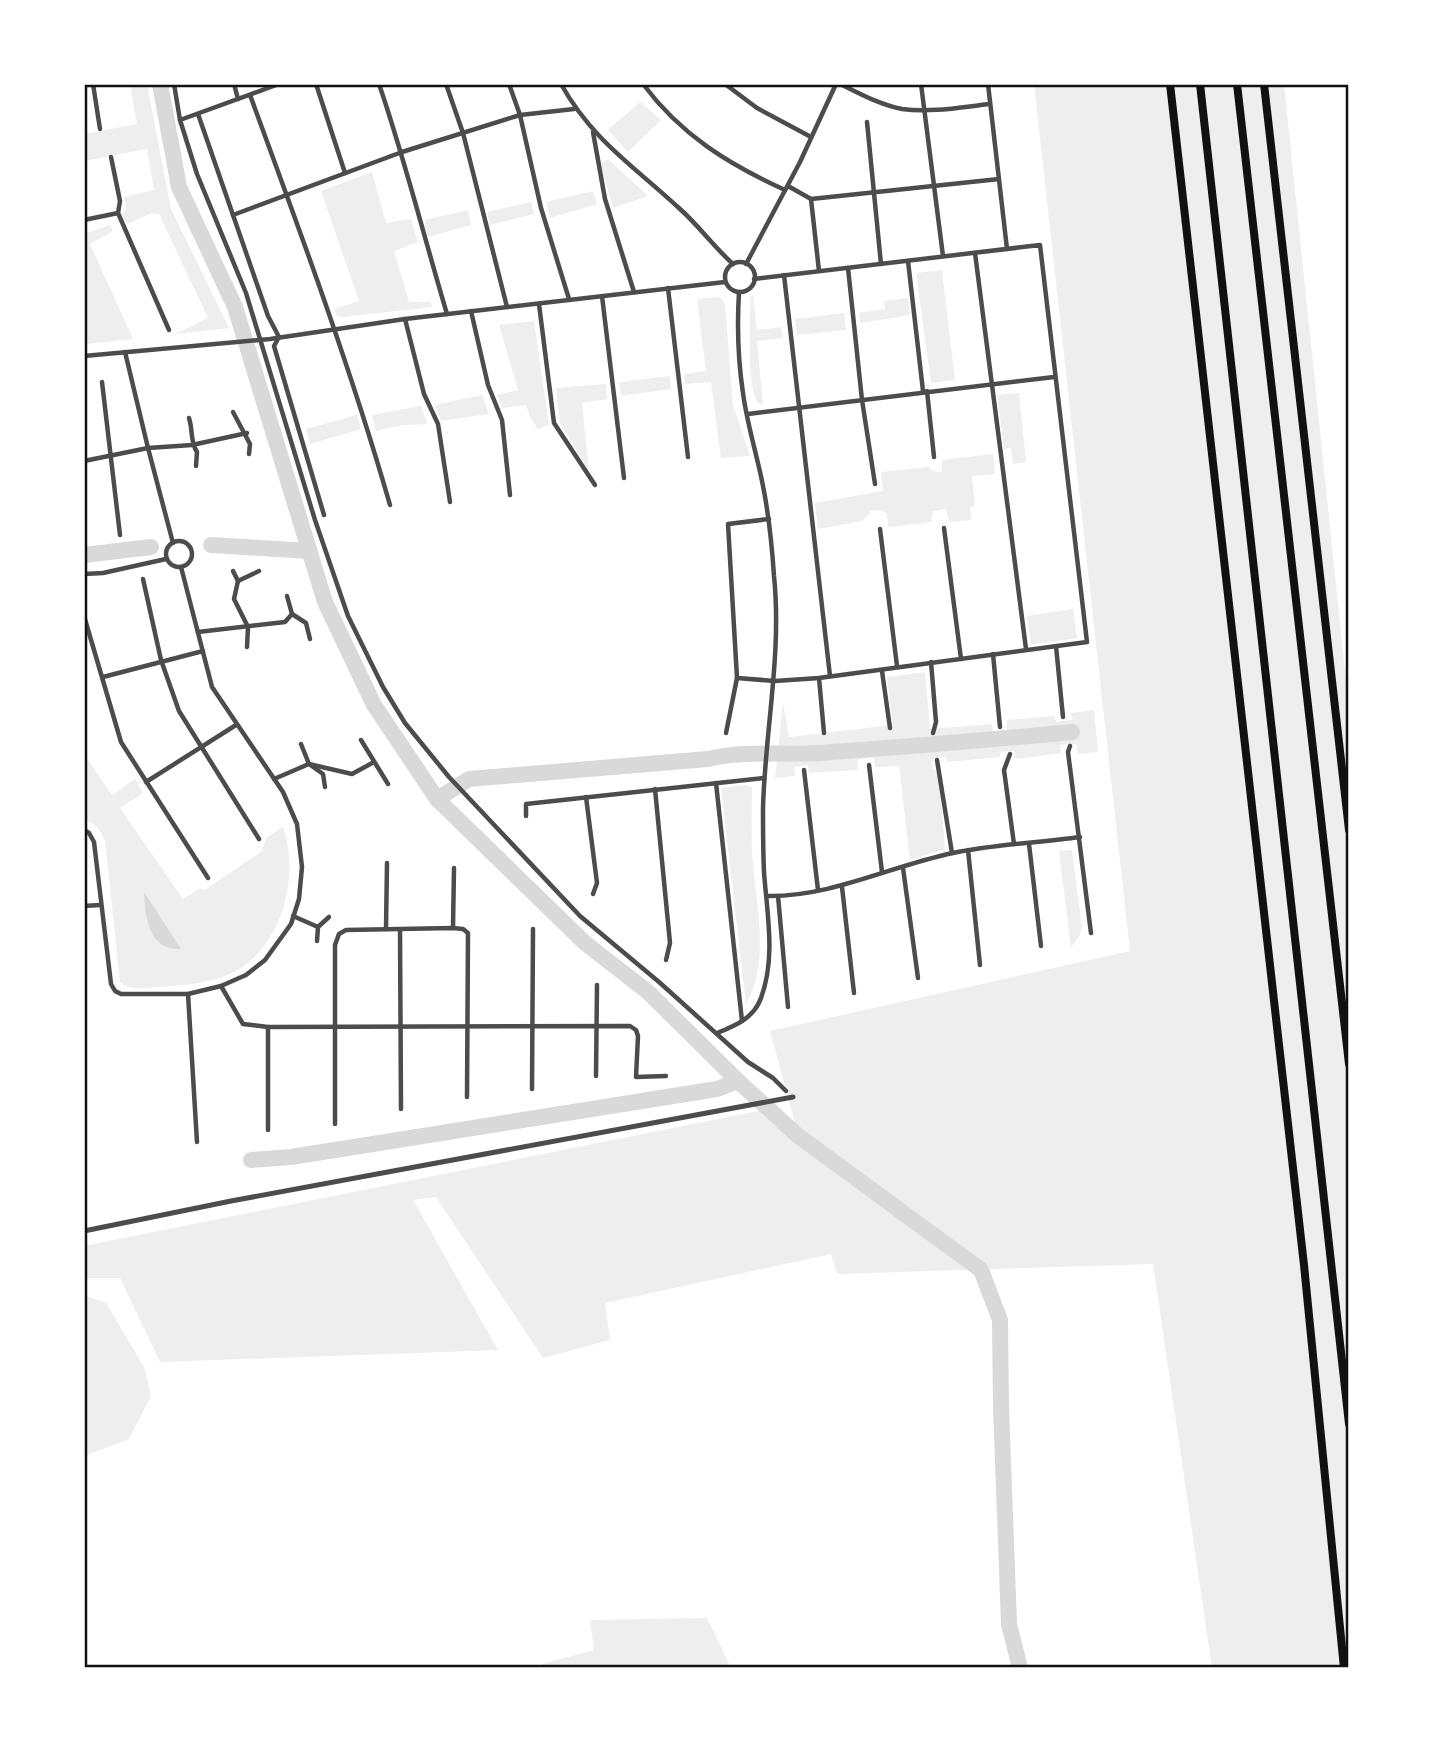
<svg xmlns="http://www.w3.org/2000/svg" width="1433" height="1752" font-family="Signika,sans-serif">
<rect width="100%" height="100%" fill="#fff"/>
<g fill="#eee">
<path d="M130,84H147L171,209L229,328L175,334L208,318L159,214L152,213L127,224L122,215L126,209L124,197L154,190L147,149L84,161V134L137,124Z"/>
<path d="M1034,84H1284L1349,710V1668H1212L1153,1264L837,1274L831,1254L605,1303L610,1340L543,1358L436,1197L413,1200L498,1350L160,1362L120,1278H84V1246L758,1111L802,1149L770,1031L1130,951Z"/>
<path d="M640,102L661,120L628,152L608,130Z"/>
<path d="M609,160L648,196L613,208L601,165L603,161Z"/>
<path d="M372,172L386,223L411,219L418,242L394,251L409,302H431L432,307L342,317L337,316L335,309L359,301L321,191Z"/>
<path d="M593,191L597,204L550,218L546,202Z"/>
<path d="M531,202L534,214L490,225L487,212Z"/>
<path d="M468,210L471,225L428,237L425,220Z"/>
<path d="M110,225L113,231L90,244L133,339L86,344L84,234Z"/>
<path d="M942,270L955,380L931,383L916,273Z"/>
<path d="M753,295L757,330L781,327L783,338L757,341L763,404H759C746,389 750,318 751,296Z"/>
<path d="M720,297L725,304L733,405L750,456L721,458L711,382L685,384L684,374L706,371L697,299Z"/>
<path d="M908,298L910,315L860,323L859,313L885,309L884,301Z"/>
<path d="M844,313L846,330L797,335L795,319Z"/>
<path d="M534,321L549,425L538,429L531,419L526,405L502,408L497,395L518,390L499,325Z"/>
<path d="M670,376L671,389L621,396L619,382Z"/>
<path d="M606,384L607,399L582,403L589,471L560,423L556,388Z"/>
<path d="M1019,393L1026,462L1013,464L1011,448L1004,449L997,395Z"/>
<path d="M482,395L489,414L441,421L435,405Z"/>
<path d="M421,406L427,424L403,425L376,431L372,415Z"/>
<path d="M357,415L361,429L310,444L306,429Z"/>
<path d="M993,454L995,474L972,476L975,506L970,507L971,520L949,522L946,509L933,511L931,522L888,527L887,514L881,510L871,511L862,521L818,529L815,503L883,491L881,472L929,467L932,471L942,472V460Z"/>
<path d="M1073,609L1077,638L1031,645L1027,616Z"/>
<path d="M925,672L930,729L992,724L993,731L1007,730V720L1055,716L1056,722L1072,720L1071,713L1094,710L1098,752L1078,754L1076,744L1060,745L1061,753L1016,759L1014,751L1000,752V757L947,762L946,757L933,759L932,768L939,774L945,849L910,860L899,766L875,767L874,758L858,759L857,770L809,773L808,765L794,767L795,776L775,778L783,702L789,737L893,725L887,677Z"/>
<path d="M84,754L112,795L135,779L143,793L120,808L183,899L200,888L205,890L262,851L266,838L283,827C300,876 283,944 236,971C213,983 182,986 156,987C145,988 129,991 120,982L105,841C100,830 96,823 84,820Z"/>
<path d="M745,785L751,786L752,789C752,809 751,829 752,849C754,898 772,959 746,1004L721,788Z"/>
<path d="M1072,850L1082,928L1079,937L1071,947L1059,851Z"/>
<path d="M84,1295L106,1303L144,1367L151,1396L129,1439L84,1456Z"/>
<path d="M707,1618L731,1668H542V1664L594,1650L590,1620Z"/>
</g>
<path fill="#d9d9d9" d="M144,892L181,949C149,951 145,917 144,892Z"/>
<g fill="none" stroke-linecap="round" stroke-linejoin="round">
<g stroke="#d9d9d9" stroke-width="16">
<path d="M160,84L179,187L235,307L325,602L374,705L437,799L585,943L648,992L738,1081L797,1135L981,1270L1000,1320L1001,1407L1009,1624L1020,1668"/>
<path d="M211,545L310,551"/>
<path d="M84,555L151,547"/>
<path d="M437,799L469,779L708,759C744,750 783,755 820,753C904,747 988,740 1072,732"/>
<path d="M251,1160L291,1157L717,1089L738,1081"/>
</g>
<g stroke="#4c4c4c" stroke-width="4.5">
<path d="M93,84L100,129"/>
<path d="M174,84L180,120L197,174L246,293L315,520L348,616L383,687L405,723L449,777L580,916L659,982L748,1062L773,1078L786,1091"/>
<path d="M234,84L238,99"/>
<path d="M316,84L345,173"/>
<path d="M379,84C405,160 424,237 447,314"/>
<path d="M446,84L463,133L507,307"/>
<path d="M509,84L520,115L541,208L569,299"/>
<path d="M561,84C592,140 635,167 680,209C699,226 714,247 733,264"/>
<path d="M643,84C681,135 728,164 785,190"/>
<path d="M725,84L757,108L811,137"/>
<path d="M840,84C859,93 880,105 902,109C930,113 962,107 990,104"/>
<path d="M921,84L943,256"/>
<path d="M988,84L1007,249"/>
<path d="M250,95C300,231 350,366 390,505"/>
<path d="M198,114L268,316L279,337L274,346L324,515"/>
<path d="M180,120L279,84"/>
<path d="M867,122L881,264"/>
<path d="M593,132L605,199L634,292"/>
<path d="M111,157L120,201L118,213"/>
<path d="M788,186L811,199"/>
<path d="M811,199L999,179"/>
<path d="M811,199L819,271"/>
<path d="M233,215L402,152L520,115L574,109"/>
<path d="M84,220L118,213L169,330"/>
<path d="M975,253L1026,649"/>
<path d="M908,261L923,391"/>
<circle cx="740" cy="277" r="15"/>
<path d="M746,264L800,162L836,84"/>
<path d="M848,268L862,400L875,484"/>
<path d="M784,275L830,676"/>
<path d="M668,288L688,457"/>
<path d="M602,296L624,478"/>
<path d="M539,304L554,423L595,485"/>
<path d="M471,311L488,385L502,420L510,495"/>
<path d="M405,319L424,394L438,424L450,502"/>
<path d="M125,352L148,448L173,543"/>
<path d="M84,356L270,339L405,319L725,282"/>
<path d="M102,382L120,535"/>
<path d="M927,391L934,457"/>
<path d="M233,412L250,444L249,454"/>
<path d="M748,414L1054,377"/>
<path d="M189,418C193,430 190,442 197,452L196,466"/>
<path d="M84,461L148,448L192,445L247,433"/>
<path d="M944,528L961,659"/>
<path d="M880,529L897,666"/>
<circle cx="179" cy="554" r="13"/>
<path d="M233,571L238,581L234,599L248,627L247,647"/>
<path d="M84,574L103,573L166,559"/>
<path d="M143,579L161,660L179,711L259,839"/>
<path d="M238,581L259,571"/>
<path d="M287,596L292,614L306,623L310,639"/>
<path d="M84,616L121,742L208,878"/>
<path d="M198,632L285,622L292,614"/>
<path d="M1056,646L1063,717"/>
<path d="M993,654L1000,727"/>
<path d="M931,662L936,722L933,733"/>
<path d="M882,671L890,728"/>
<path d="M103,677L203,651"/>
<path d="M737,678L775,681L819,678L1087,642L1040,245L754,279"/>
<path d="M819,678L824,733"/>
<path d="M726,733L737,678L728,524L769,519"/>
<path d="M361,740L388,784"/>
<path d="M301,744L309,764L323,774L325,787"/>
<path d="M1070,746L1068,752L1091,933"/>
<path d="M1010,754L1004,770L1014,844"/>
<path d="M937,760L952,853"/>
<path d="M869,765L882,872"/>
<path d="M804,770L818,890"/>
<path d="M274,779L309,764L352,774L374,762"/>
<path d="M146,782L236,725"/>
<path d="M716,783L742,1021"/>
<path d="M655,789L670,943L666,960"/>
<path d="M586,797L597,883L593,894"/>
<path d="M526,816V804L764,778"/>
<path d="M84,830L89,833L94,842L111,984L115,991L121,994H188L221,986L246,975L265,960L291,924L299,899L302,867L297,824L283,792L212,687L181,567"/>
<path d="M1029,844L1041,946"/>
<path d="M968,850L980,965"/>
<path d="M903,868L918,978"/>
<path d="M842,887L854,993"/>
<path d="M767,896C832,897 890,866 953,853C995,844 1038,843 1080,837"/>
<path d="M778,896L788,1007"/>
<path d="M84,906L100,905"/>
<path d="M293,916L318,927"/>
<path d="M453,928L454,868"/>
<path d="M386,929L387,863"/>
<path d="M400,930L401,1109"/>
<path d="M317,941L318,927L329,917"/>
<path d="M221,986L243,1024L268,1027L630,1026L636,1030L638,1036L636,1077L666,1076"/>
<path d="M188,994L197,1142"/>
<path d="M268,1027V1130"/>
<path d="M717,1033C735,1026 754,1018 761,998C776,957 767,914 764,872C763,851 763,830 763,808C765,731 782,654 774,576C772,546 769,516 763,486C757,455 747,424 743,393C738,360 737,325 739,292"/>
<path d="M596,1076L597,985"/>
<path d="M532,1089L533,929"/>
<path d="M335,1124V945L339,934L346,930L453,928L463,929L468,933L467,1097"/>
</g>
<path stroke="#4c4c4c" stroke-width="5" d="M84,1231L231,1201L793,1097"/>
<g stroke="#111" stroke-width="8">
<path d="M1170,84L1304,1265L1344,1668"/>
<path d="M1200,84L1349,1424"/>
<path d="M1237,84L1349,1064"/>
<path d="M1264,84L1349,830"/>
</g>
</g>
<rect width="1433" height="1752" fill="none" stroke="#ffffff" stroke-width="172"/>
<rect x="86" y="86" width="1261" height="1580" fill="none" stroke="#111" stroke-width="2.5"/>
</svg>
